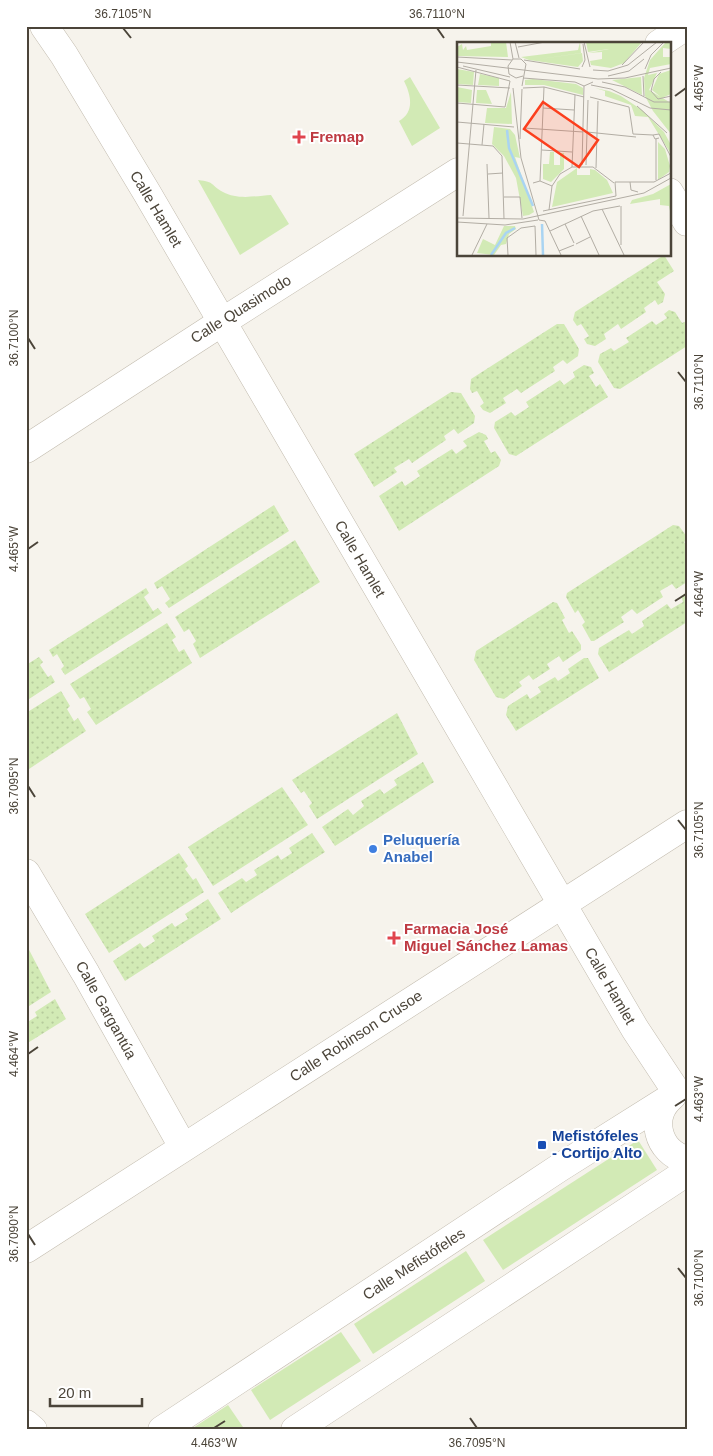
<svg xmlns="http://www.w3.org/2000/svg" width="713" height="1456" font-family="Arial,sans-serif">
<defs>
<pattern id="park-dots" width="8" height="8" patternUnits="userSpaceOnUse" patternTransform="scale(1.25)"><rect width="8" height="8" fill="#d2eab5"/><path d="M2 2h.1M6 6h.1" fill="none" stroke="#b6ca9c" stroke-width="1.8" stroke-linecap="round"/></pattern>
</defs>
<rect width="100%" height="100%" fill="#f6f3ec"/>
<g fill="#d2eab5">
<path d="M410,77L440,128L412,146L399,121C415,112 411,95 404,81Z"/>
<path d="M198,180C216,182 210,185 223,192C237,200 256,196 271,195L289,224L240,255Z"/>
<path d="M638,1140L657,1170L503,1270L483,1240Z"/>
<path d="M466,1251L485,1281L373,1354L354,1324Z"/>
<path d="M341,1332L361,1361L270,1420L251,1390Z"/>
<path d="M228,1405L245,1430H190Z"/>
</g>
<g fill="url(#park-dots)">
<path d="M664,255L674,271L657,282L665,294L663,302L658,305L655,300L644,308L646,312L621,329L618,324L604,334L606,339L595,346L587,344L584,339L589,336L581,324L577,326L573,320L575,312Z"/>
<path d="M669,310L675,312L682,323L687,321V346L620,389L614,388L598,362L600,354L611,348L614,351L629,342L626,338L652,321L656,325L667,318L664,314Z"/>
<path d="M557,324H564L579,349L578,356L567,364L563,360L553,367L555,371L521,393L517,389L503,398L506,403L490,413L483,410L480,406L484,403L477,391L472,393L470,389L471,379Z"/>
<path d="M584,365L591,367L594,373L589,376L596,387L600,384L608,397L516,456L509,454L494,428L495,422L511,412L515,416L529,407L526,402L560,380L564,385L575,377L573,372Z"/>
<path d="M451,392L461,393L475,416L474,423L458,434L454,429L444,436L446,440L412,463L409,459L394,468L397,472L374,487L354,454Z"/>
<path d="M479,432L486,435L488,439L484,441L491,453L495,451L501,460L499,466L399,531L379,496L402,481L405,486L420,476L417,471L452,449L456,454L467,446L463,441Z"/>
<path d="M274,505L289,531L169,608L165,603L170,599L162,586L157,589L154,583Z"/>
<path d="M673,525L679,526L687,537V540L684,542L687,546V582L676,589L672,584L660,591L663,597L637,614L632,609L621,617L624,622L594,641H591L582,625L585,622L578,610L575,613L566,597L567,593Z"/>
<path d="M295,540L320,582L200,658L193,644L196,641L189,629L184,632L175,617Z"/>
<path d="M146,588L149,593L144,597L153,611L158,608L162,613L65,675L61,669L64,666L57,654L53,657L49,650Z"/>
<path d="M687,592V622L609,672L598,654L599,648L629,630L632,634L644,626L642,621L667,604L671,609L683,602L681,596Z"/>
<path d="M553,602L557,603L565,618L562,620L569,633L572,631L581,645V650L563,662L559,656L547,664L550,669L533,680L529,675L519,682L522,686L504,699L496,697L474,660L476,651Z"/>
<path d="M167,623L176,637L172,640L179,652L184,649L192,663L96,725L87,712L91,709L84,697L80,699L70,684Z"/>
<path d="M39,657L43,662L40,665L48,677L51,675L55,682L26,701V665Z"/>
<path d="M584,658H588L599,678L516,731L506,715L508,706L527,694L530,699L541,692L538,687L555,677L558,681L570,673L568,669Z"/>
<path d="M61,691L70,706L67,709L74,721L78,718L86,731L26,771V713Z"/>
<path d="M397,713L418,754L317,819L309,806L312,803L304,791L301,793L292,780Z"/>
<path d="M423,762L434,782L335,846L322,827L348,809L353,815L364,806L361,801L380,789L384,794L397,785L394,780Z"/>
<path d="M282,787L308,825L213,886L188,847Z"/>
<path d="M312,833L325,852L231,913L218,893L242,878L246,882L257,875L254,870L278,855L281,860L292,853L289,848Z"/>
<path d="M179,853L188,866L185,869L193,880L196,878L204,892L109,953L85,914Z"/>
<path d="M208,899L221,919L125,981L113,961L140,943L144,948L155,941L152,936L172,923L175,927L188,919L185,914Z"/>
<path d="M26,944L51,992L26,1008Z"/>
<path d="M55,999L66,1019L26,1044V1023L37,1016L35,1012Z"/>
</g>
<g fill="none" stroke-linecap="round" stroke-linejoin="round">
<g stroke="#c2bbae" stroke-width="29">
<g id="minor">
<path d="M44,26L64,55L147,193L635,1029L676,1091"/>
<path d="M659,44L686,26"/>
<path d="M669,192L687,222"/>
<path d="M26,449L222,322L458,172"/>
<path d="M26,873L86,974L183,1147"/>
<path d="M672,1096C648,1116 657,1152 687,1160"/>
<path d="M26,1249L687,824"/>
<path d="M26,1424L33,1430"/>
<path d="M162,1430L559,1168L667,1100"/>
<path d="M295,1430L687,1172"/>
</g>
</g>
<use href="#minor" stroke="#fff" stroke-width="28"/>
</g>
<path fill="none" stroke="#4b4439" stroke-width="2" d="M123,28L131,38M437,28L444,38M675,96L686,88M28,338L35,349M678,372L686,382M28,549L38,542M675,601L686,594M28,786L35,797M678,820L686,830M28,1054L38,1047M675,1106L686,1099M28,1234L35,1245M678,1268L686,1278M470,1418L477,1428M214,1428L225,1421"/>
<g fill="#e0444e" stroke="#fff" stroke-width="2">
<path d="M296.5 129.5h5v5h5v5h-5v5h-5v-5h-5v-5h5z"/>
<path d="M391.5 930.5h5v5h5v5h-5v5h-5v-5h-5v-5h5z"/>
</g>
<circle fill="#3f7fe0" stroke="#fff" stroke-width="2" cx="373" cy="849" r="5"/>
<rect fill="#1a4fb4" stroke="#fff" stroke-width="2" x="537" y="1140" width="10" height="10" rx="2.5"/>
<g text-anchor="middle" stroke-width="4" stroke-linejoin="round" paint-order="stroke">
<g font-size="15" font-weight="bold" fill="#be3a42" stroke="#fff" text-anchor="start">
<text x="310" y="142">Fremap</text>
<text x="404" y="934">Farmacia José<tspan x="404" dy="17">Miguel Sánchez Lamas</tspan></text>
</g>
<g font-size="15" fill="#4b4439" stroke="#fff">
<text transform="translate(156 209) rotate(59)" y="5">Calle Hamlet</text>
<text transform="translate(241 309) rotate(-32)" y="5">Calle Quasimodo</text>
<text transform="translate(360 559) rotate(60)" y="5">Calle Hamlet</text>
<text transform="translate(610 986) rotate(60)" y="5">Calle Hamlet</text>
<text transform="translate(106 1010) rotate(61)" y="5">Calle Gargantúa</text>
<text transform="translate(356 1036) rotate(-33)" y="5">Calle Robinson Crusoe</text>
<text transform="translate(414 1264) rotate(-33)" y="5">Calle Mefistófeles</text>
</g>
<g font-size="15" font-weight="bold" fill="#366cbe" stroke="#fff" text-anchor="start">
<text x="383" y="845">Peluquería<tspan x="383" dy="17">Anabel</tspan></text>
</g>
<g font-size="15" font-weight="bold" fill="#164399" stroke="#fff" text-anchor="start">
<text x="552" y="1141">Mefistófeles<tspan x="552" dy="17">- Cortijo Alto</tspan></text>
</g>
</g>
<g transform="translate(457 42)">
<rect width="214" height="214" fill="#f6f3ec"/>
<path d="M123,0L124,11L76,18L125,11L126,19L121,25L72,18L64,15L121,8ZM129,0H185L167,21L154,26L134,23L133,19L145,17V10L131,11L152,7L131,10ZM209,0H214V7L206,6V15H213L214,9V22L193,26L191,33L200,31L192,48L214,61V92L196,69L188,54L187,36L193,18ZM0,27L17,30L16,43L0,42ZM214,28V52L205,56L195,48L202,32ZM23,32L42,36V44L21,43ZM184,35L185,53L155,38ZM0,45L15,48L14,61L0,60ZM138,46L152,49L164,54L185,68L207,90L214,103V112L191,75L178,74L174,63L148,54V49ZM20,48H29L35,62L19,61ZM37,85L53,87L58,93L63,116L58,115L77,170L72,173L66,174L59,136L47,114L35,102ZM201,100L208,107L213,124L212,130L201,138ZM120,126V133H133V127L138,128L150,138L156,151L95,165L100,140ZM214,142V174L212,164L203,163V157L173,162L175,158L196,152ZM47,184H58L59,187L52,192L49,202L44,203L37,213L20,211L26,197L38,203Z" fill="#d2eab5"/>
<path d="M34,0H49L51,15L0,14V5L5,2L6,8L9,4L10,8L34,4Z" fill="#d2eab5"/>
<path d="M76,37L119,42L126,46V53L87,43H68V38ZM54,50L55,82L28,81L30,66H49ZM93,110H97V123H103V111H107V127L94,140L86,137V122H92Z" fill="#d2eab5"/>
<path fill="none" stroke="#a9d4f2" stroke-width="2.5" d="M50,88L52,106L76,164M85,182L86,213M34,213L49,191L58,186"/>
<path fill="none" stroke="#b2ada4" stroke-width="1" d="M53,0L56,17M58,0L62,16M127,0L133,25M61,5L88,0M0,15L55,18M67,18L123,27M0,20L141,37L168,36L214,26M165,23L187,0M6,24L53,35M0,25L53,39L48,65L0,61M125,25L128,18L126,2M188,27L194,13L207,0M136,28L151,29L171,23L200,0M204,30L197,37L194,49L201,57L214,54M151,34L172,29L187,17M186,34L187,54M66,36L118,40L127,44L136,40M145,40L168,45L197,60H214M0,43L53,46M134,43L154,47L193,66L214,68M65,44L69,22L64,17H56L51,24L52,32L59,36L66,34M56,46L64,116L82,178L88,179M66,46L87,45L127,55M133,55L172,65L176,92L196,93M180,64L210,91M86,66L117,68M0,80L57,85M67,86L126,90M130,90L179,95M202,96L198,97L196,93L202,92L214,115M63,97L65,47M199,97V138M0,101L36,104L45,114L47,177M25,103L27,82M85,108L115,110M30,122L32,176M125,123L127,44M129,123L131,58M115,125L118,53M139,126L141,59M31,132L46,131M83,139L87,45M173,140L174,148L181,150M76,141L83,139L95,144M159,154L158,140H197L214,131M47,155H63L65,176M145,167L167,213M92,168L95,144L103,132L115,125H136L157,141M86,169L159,154M6,174L19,28M124,174L142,213M0,176L66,177L187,151L214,136M88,179L104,213M0,180L48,183L81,178M108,182L117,201M78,184L79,213M93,189L136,169L163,164M119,202L133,195M164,203V164M102,209L117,203M15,213L30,182M51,213L50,196L64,186L78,184"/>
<path fill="#fc3f1d" fill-opacity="0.15" stroke="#fc3f1d" stroke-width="2.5" d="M86,60L141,98L122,125L67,87Z"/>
<rect width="214" height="214" fill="none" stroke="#4b4439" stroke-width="2.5"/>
</g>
<rect width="713" height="1456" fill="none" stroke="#ffffff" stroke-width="55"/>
<path d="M50 1398v8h92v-8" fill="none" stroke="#4b4439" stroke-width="2.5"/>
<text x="58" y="1398" font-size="15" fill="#4b4439" stroke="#ffffff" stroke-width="4" paint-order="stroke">20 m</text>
<rect x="28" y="28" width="658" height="1400" fill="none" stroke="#4b4439" stroke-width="2"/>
<g font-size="12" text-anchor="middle" fill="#4b4439">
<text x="123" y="18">36.7105°N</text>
<text x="437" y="18">36.7110°N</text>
<text transform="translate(699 88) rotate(-90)" y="4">4.465°W</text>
<text transform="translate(14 338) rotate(-90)" y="4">36.7100°N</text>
<text transform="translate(699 382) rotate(-90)" y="4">36.7110°N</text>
<text transform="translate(14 549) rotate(-90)" y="4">4.465°W</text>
<text transform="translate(699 594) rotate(-90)" y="4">4.464°W</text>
<text transform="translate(14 786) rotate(-90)" y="4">36.7095°N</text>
<text transform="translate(699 830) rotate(-90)" y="4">36.7105°N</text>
<text transform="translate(14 1054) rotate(-90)" y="4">4.464°W</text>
<text transform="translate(699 1099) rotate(-90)" y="4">4.463°W</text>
<text transform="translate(14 1234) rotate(-90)" y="4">36.7090°N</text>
<text transform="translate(699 1278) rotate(-90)" y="4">36.7100°N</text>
<text x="214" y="1447">4.463°W</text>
<text x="477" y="1447">36.7095°N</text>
</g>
</svg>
